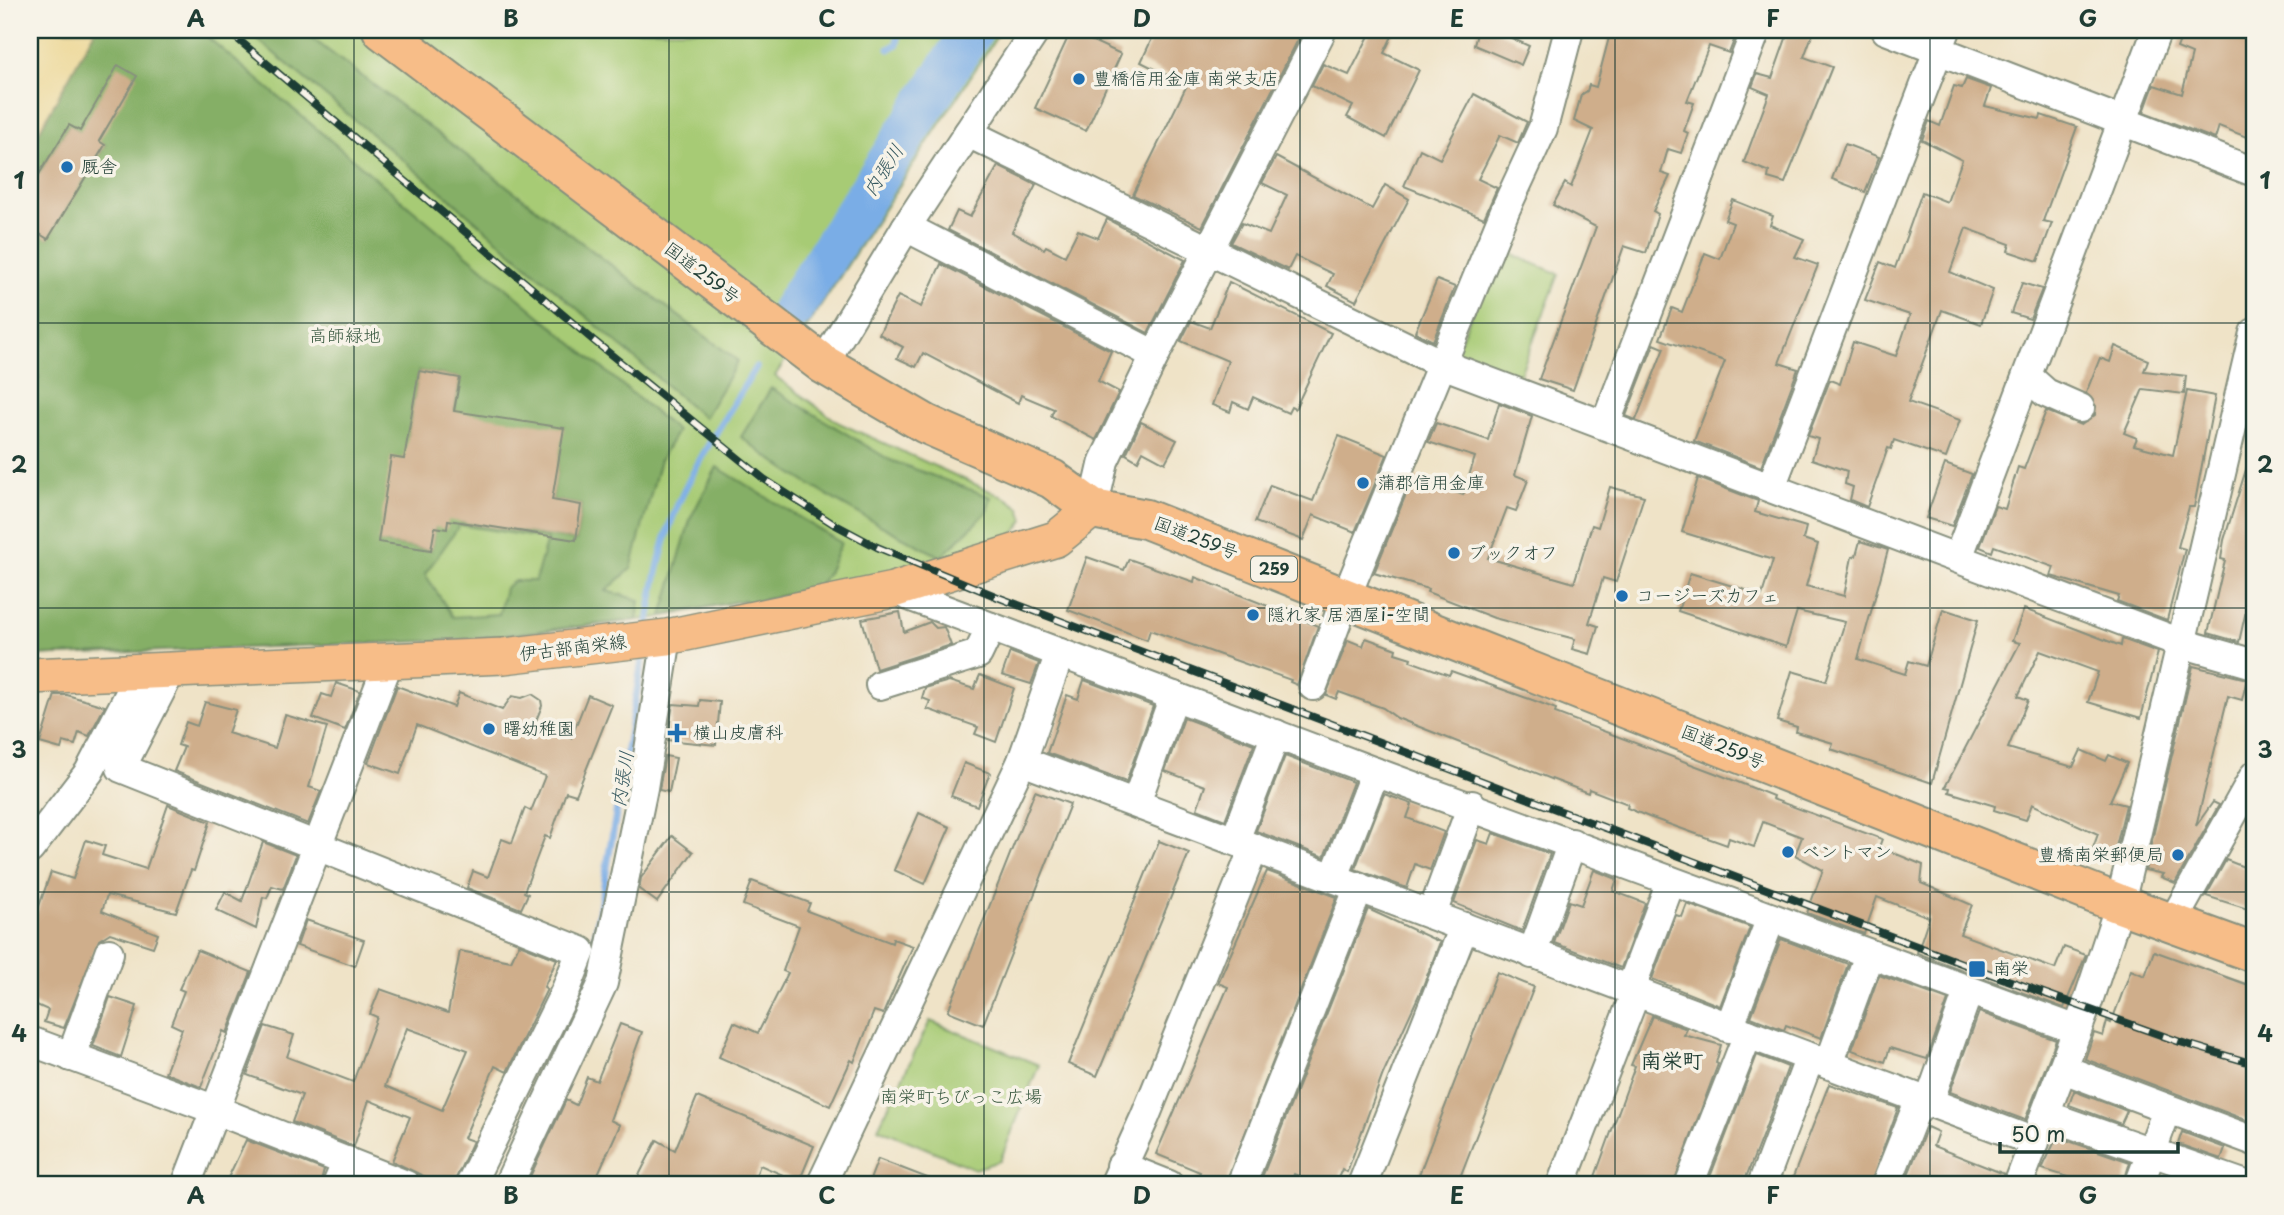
<svg xmlns="http://www.w3.org/2000/svg" width="2284" height="1215" font-family="'Playpen Sans','Klee One',sans-serif">
<rect width="100%" height="100%" fill="#f7f3e8"/>
<filter id="ink" filterUnits="userSpaceOnUse"><feTurbulence type="fractalNoise" baseFrequency=".0143" numOctaves="2"/><feDisplacementMap in="SourceGraphic" scale="14" xChannelSelector="R" yChannelSelector="G"/><feConvolveMatrix kernelMatrix="1 2 1 2 8 2 1 2 1" color-interpolation-filters="sRGB"/></filter>
<filter id="wash" filterUnits="userSpaceOnUse"><feTurbulence type="fractalNoise" baseFrequency=".00686" numOctaves="4" result="noise"/><feDisplacementMap in="SourceGraphic" scale="28" xChannelSelector="R" yChannelSelector="G"/><feGaussianBlur stdDeviation="1.57" result="paint"/><feColorMatrix in="noise" values="0 0 0 0 0 0 0 0 0 0 0 0 0 0 0 0 0 1.4 0 .05"/><feComposite in="paint" operator="in"/></filter>
<g filter="url(#wash)">
<rect width="100%" height="100%" fill="#efe3c7"/>
<g fill="#a7cb75" stroke="#638454" stroke-width="2">
<path d="M30,30H1001L775,376L839,423L1008,499L1020,508L1024,520L1011,538L919,566L746,604L745,600L655,618L487,638L30,656Z"/>
<path d="M1499,249L1559,274L1517,382L1453,357Z"/>
<path d="M930,1021L1039,1065L1000,1161L975,1169L878,1128Z"/>
</g>
<g fill="#85af66" stroke="#52764d" stroke-width="2" fill-rule="evenodd">
<path d="M95,30H199L677,431L660,460L631,569L606,591L640,600L637,620L457,640L30,656V393L39,378L30,372V228L48,238L105,145L69,125L30,189V148ZM419,371L460,378L449,444L408,437ZM563,428L552,500L581,505L576,540L462,522ZM444,465L431,550L379,542ZM460,525L547,539L535,581H514L505,588L499,614L453,617L425,574Z"/>
<path d="M246,30H301L738,361L704,418L449,198Z"/>
<path d="M771,388L890,460L991,497L987,512L941,557C871,521 803,486 741,437Z"/>
<path d="M717,467L841,543L828,573L817,588L746,604L745,600L662,616L691,517Z"/>
</g>
<path fill="#eeda9e" stroke="#868c69" stroke-width="2" d="M30,30H95L30,148Z"/>
<g fill="none" stroke-linecap="round" stroke-linejoin="round">
<g stroke="#7aade6" stroke-width="7">
<path d="M889,49L897,44L899,30"/>
<path d="M647,630C652,593 659,555 672,519C692,466 727,416 756,367"/>
<path d="M592,955L644,649"/>
<path d="M568,1012L577,1001L584,979"/>
</g>
<path stroke="#7aade6" stroke-width="42" d="M792,310L973,30"/>
</g>
<g id="blocks">
<g fill="#cfae8b" fill-rule="evenodd">
<path d="M1156,30H1303L1202,227L1133,195L1187,85L1141,62Z"/>
<path d="M1372,30H1395L1384,53L1419,70L1386,138L1347,117L1353,106L1312,86L1323,64L1349,75Z"/>
<path d="M1478,30H1494L1529,46L1521,65L1474,45Z"/>
<path d="M1611,30H1738L1729,53L1709,46L1687,101L1694,103L1684,131L1688,133L1681,153L1668,149L1661,173L1670,176L1653,211L1658,214L1646,253L1624,246L1573,390L1539,379L1596,227L1553,205L1565,183L1571,187L1593,130L1574,121L1581,95L1587,91L1589,85L1596,87Z"/>
<path d="M1789,30H1814L1804,57L1832,67L1785,183L1768,178L1769,172L1744,162L1769,94L1752,87L1757,74L1772,78Z"/>
<path d="M2184,30H2254V127L2249,138L2219,126L2215,139L2144,112L2154,85L2182,94L2192,54L2177,48Z"/>
<path d="M1071,31L1121,54L1086,131L1035,108Z"/>
<path d="M118,65L137,76L99,141L105,145L48,239L30,228V189L69,125L80,131Z"/>
<path d="M1966,79L1991,88L1985,106L2040,119L2041,115L2077,127L2043,221L2052,223L2038,261L2008,251L2010,244L1966,228L1950,272L1993,290L1981,324L1942,310L1908,402L1960,420L1946,458L1894,440L1891,449L1888,448L1867,507L1850,500L1853,487L1845,484L1847,471L1812,459L1818,439L1808,436L1830,380L1840,384L1853,342L1896,356L1910,315L1865,300L1880,262L1895,268L1922,192L1947,202L1962,160L1922,140L1929,121L1940,126L1954,86L1962,88Z"/>
<path d="M1474,94L1527,122L1518,143L1500,135L1478,179L1497,188L1484,218L1404,186L1420,149L1440,159Z"/>
<path d="M1845,144L1879,157L1865,192L1832,179Z"/>
<path d="M1276,157L1372,209L1385,185L1409,199L1356,301L1327,286L1333,274L1295,256L1288,270L1231,243L1242,223L1269,234L1287,195L1262,183Z"/>
<path d="M998,166L1036,185L1012,232L1044,249L1046,246L1065,256L1078,230L1098,238L1107,219L1185,260L1148,333L948,230L957,211L970,217Z"/>
<path d="M1733,200L1773,216L1770,225L1804,239L1795,257L1818,265L1779,363L1798,369L1761,467L1694,441L1725,361L1660,339L1672,308L1682,312L1705,253L1720,259L1733,223L1725,220Z"/>
<path d="M941,264L1111,351L1098,381L1119,392L1096,440L1051,416L1054,409L1021,395L1018,403L923,353L916,367L897,358L903,347L879,334L898,296L921,307Z"/>
<path d="M1437,280L1455,287L1433,341L1415,332Z"/>
<path d="M1229,282L1331,333L1295,409L1291,407L1288,413L1253,397L1248,409L1233,402L1230,412L1212,405L1228,361L1181,341L1191,321L1210,328Z"/>
<path d="M2022,283L2042,289L2030,319L2011,313Z"/>
<path d="M1654,344L1664,348L1636,420L1626,416Z"/>
<path d="M2115,346L2148,360L2144,371L2186,376L2184,394L2143,389L2124,433L2137,438L2134,445L2173,455L2187,391L2215,396L2194,507H2189L2178,547L2185,549L2167,620L2117,601L2119,596L2051,576L2054,567L1994,546L1992,552L1980,547L1995,506L2005,509L2018,467L2024,469L2046,411L2081,425L2095,415L2096,406L2086,393L2100,358L2110,362Z"/>
<path d="M419,371L460,378L454,411L564,428L552,500L581,505L576,540L448,520L447,529L435,527L431,550L378,542L391,457L404,459Z"/>
<path d="M1499,403L1532,416L1515,475L1528,480L1516,511L1507,508L1488,558L1574,583L1592,525L1598,527L1610,487L1644,496L1616,582L1603,578L1589,623L1598,626L1590,654L1572,649L1575,639L1494,618L1427,592L1428,589L1374,573L1413,477L1463,495L1475,457L1428,442L1436,423L1488,440Z"/>
<path d="M1141,422L1177,440L1165,463L1143,451L1138,461L1126,454Z"/>
<path d="M1339,436L1387,455L1355,532L1313,515L1303,540L1255,522L1270,485L1313,501Z"/>
<path d="M2249,460H2254V575L2239,642L2208,633L2225,560L2221,559L2224,540Z"/>
<path d="M1945,464L1972,474L1952,526L1926,518Z"/>
<path d="M1698,478L1758,501L1755,512L1806,527L1803,539L1818,544L1806,586L1844,596L1852,557L1856,556L1860,541L1888,550L1858,659L1905,674L1909,661L1926,666L1943,609L1978,620L1932,783L1831,749L1833,743L1796,732L1797,727L1777,721L1792,671L1826,681L1845,622L1797,611L1786,647L1678,611L1690,573L1762,595L1773,560L1682,532Z"/>
<path d="M1087,557L1124,570L1129,559L1194,582L1195,577L1318,626L1297,685L1290,682L1291,680L1150,630L1147,640L1068,610Z"/>
<path d="M2024,609L2121,646L2122,639L2158,652L2141,718L2088,702L2098,672L2040,651L2018,696L2028,700L2008,748L2073,767L2081,750L2106,761L2109,755L2127,763L2110,801L2126,805L2114,855L2093,848L2098,834L2032,804L2026,820L1994,810L1995,806L1949,792L1950,788L1945,787L2020,643L2012,641Z"/>
<path d="M900,612L904,632L930,622L936,628L944,627L951,645L876,669L862,619Z"/>
<path d="M1366,638L1396,649L1395,653L1411,658L1410,661L1449,675L1451,671L1538,702L1556,709L1555,713L1715,773L1773,796L1772,799L1882,839L1879,847L1923,865L1921,883L1972,905L1960,934L2055,969L2064,947L2086,955L2064,1008L1917,953L1929,917L1877,897L1864,934L1807,913L1823,870L1795,855L1802,837L1763,822L1754,847L1729,838L1727,845L1649,817L1627,808L1628,804L1589,789L1588,793L1554,780L1397,718L1383,708L1339,692L1336,699L1326,695L1348,640L1363,646Z"/>
<path d="M1010,652L1039,663L1031,684L1002,675Z"/>
<path d="M2193,666L2247,679L2242,700L2228,696L2196,826L2213,802L2219,805L2175,883L2161,877L2163,874L2145,870Z"/>
<path d="M980,675L1014,688L996,742L975,734L978,727L927,709L930,701L922,698L925,688L949,681L974,689Z"/>
<path d="M1084,680L1153,706L1126,782L1047,753L1067,695L1078,699Z"/>
<path d="M336,683L360,691L345,730L313,718L322,694L331,697Z"/>
<path d="M397,686L454,707L459,693L502,710L512,696L522,698L532,694L541,700L542,706L535,723L571,738L588,695L612,705L576,795L566,792L550,838L545,836L524,892L528,894L521,909L467,888L473,871L488,877L502,839L512,843L525,808L531,811L545,776L417,725L400,774L368,763Z"/>
<path d="M55,695H67L105,706L89,736L79,732L75,745L63,742L61,749L40,743Z"/>
<path d="M700,700L720,702L716,745L667,740L673,704L699,706Z"/>
<path d="M205,702L236,710L228,733L275,748L285,715L327,727L309,787L321,791L308,824L174,771L184,747L178,745L186,722L197,726Z"/>
<path d="M1184,718L1254,744L1225,820L1197,809L1205,786L1165,771Z"/>
<path d="M665,756L676,758L669,792L659,790Z"/>
<path d="M1285,756L1353,782L1324,857L1256,831Z"/>
<path d="M964,763L990,773L977,806L951,796Z"/>
<path d="M1035,791L1070,804L983,1025L948,1011Z"/>
<path d="M1384,794L1412,804L1407,818L1444,832L1430,870L1415,864L1407,888L1355,869Z"/>
<path d="M168,805L210,822L194,871L191,870L176,912L107,895L102,911L158,934L153,947L110,933L99,940L64,1028L44,1022L48,1010L30,1002V905L37,912L51,872L73,879L86,840L105,846L102,855L146,869Z"/>
<path d="M919,813L950,827L925,884L894,870Z"/>
<path d="M1493,833L1550,854L1522,931L1454,903L1477,840L1489,844Z"/>
<path d="M672,836L693,852L657,902L639,889L641,878Z"/>
<path d="M1159,841L1189,853L1097,1076L1068,1064Z"/>
<path d="M263,842L296,855L283,889L272,886L267,898L263,897L256,929L216,910L225,892L242,901Z"/>
<path d="M2226,860L2254,871V911L2206,896Z"/>
<path d="M1594,870L1617,879L1613,891L1645,903L1621,968L1554,943L1569,901L1581,905Z"/>
<path d="M1267,871L1337,897L1225,1185H1194L1200,1172L1156,1154L1228,987L1218,983Z"/>
<path d="M752,881L810,903L807,911L892,943L893,939L913,946L883,1014L874,1011L854,1062L851,1060L830,1106L719,1057L734,1022L758,1033L788,973L783,971L799,926L743,905Z"/>
<path d="M1687,904L1750,927L1720,1006L1652,979L1676,915L1682,917Z"/>
<path d="M1368,909L1440,942L1423,986L1383,1074L1347,1172L1342,1169L1335,1185H1322L1294,1174L1290,1185H1259Z"/>
<path d="M306,920L364,940L355,966L297,946Z"/>
<path d="M1781,939L1848,964L1821,1038L1786,1025L1784,1030L1751,1017Z"/>
<path d="M519,944L557,959L544,987L547,989L507,1072L495,1066L464,1138L473,1141L453,1185H442L392,1161L410,1117L369,1100L354,1146L350,1145L292,1122L302,1095L247,1075L265,1026L294,1035L287,1057L353,1082L377,1017L370,1014L380,989L448,1013L460,951L511,961ZM407,1028L468,1050L442,1110L385,1086Z"/>
<path d="M197,950L251,972L227,1033L223,1031L201,1087L165,1073L182,1029L171,1024L184,991L179,989Z"/>
<path d="M2154,951L2254,987V1123L2085,1059L2094,1033L2103,1036L2107,1021L2111,1023L2131,970L2145,976Z"/>
<path d="M1497,972L1534,987L1457,1185H1415Z"/>
<path d="M1879,975L1948,1000L1927,1059L1890,1048L1885,1062L1852,1050Z"/>
<path d="M110,997L137,1006L121,1057L93,1046Z"/>
<path d="M1979,1012L2056,1040L2025,1120L1950,1092Z"/>
<path d="M1652,1016L1687,1029L1684,1035L1721,1045L1716,1063L1718,1064L1673,1185H1592L1635,1066L1631,1065Z"/>
<path d="M620,1024L642,1032L610,1120L620,1125L593,1185H526L566,1100L576,1105L587,1077L597,1081Z"/>
<path d="M1757,1055L1788,1067L1763,1134L1743,1185H1707Z"/>
<path d="M1829,1084L1898,1108L1870,1185H1790Z"/>
<path d="M2074,1091L2127,1111L2121,1124L2069,1105Z"/>
<path d="M697,1097L814,1146L799,1182L760,1165L752,1185H634L657,1140L675,1150Z"/>
<path d="M1927,1127L1938,1132L1933,1146L2004,1174L2002,1185H1904Z"/>
<path d="M2182,1132L2225,1148L2221,1159L2178,1144Z"/>
<path d="M2057,1137L2130,1162L2123,1185H2095L2042,1169Z"/>
<path d="M246,1140L324,1170L320,1185H251L228,1178Z"/>
<path d="M878,1159L943,1184V1185H868Z"/>
</g>
</g>
</g>
<g filter="url(#ink)">
<use href="#blocks" fill-opacity="0" stroke="#87907e" stroke-width="2"/>
<g fill="none" stroke-linecap="round" stroke-linejoin="round">
<g stroke="#87907e" stroke-width="32">
<g id="minor">
<path d="M1886,30L2254,172"/>
<path d="M968,133L1442,364L2181,643L2254,664"/>
<path d="M906,227L1155,355"/>
<path d="M823,364L906,227L1036,30"/>
<path d="M2027,376L2046,393L2080,408"/>
<path d="M1605,425L1756,30"/>
<path d="M1771,487L1946,30"/>
<path d="M1093,509L1104,461L1155,355L1322,30"/>
<path d="M1958,558L2157,30"/>
<path d="M893,590L1375,772L2077,1030"/>
<path d="M171,671L121,768L581,951L565,992L470,1185"/>
<path d="M880,685L978,654L991,627"/>
<path d="M1313,686L1346,597L1506,208L1543,128L1569,30"/>
<path d="M1022,761L2035,1142"/>
<path d="M1136,803L1174,696"/>
<path d="M1235,840L1276,734"/>
<path d="M30,849L89,772L141,672"/>
<path d="M1334,877L1375,772"/>
<path d="M1432,914L1472,805"/>
<path d="M2172,923L2254,776"/>
<path d="M1532,954L1572,843"/>
<path d="M1729,1028L1771,918"/>
<path d="M30,1041L216,1110L406,1185"/>
<path d="M71,1057L109,953"/>
<path d="M1829,1064L1869,955"/>
<path d="M2063,1069L2254,1141"/>
<path d="M2046,1115L2246,1185"/>
<path d="M1121,1166L1169,1185"/>
<path d="M186,1185L389,661"/>
<path d="M337,1185L347,1161"/>
<path d="M508,1185L603,983L643,788L667,637"/>
<path d="M821,1185L1022,761L1060,653"/>
<path d="M1114,1185L1145,1117L1254,848"/>
<path d="M1241,1185L1359,887"/>
<path d="M1362,1185L1464,927"/>
<path d="M1561,1185L1635,994V977L1671,881"/>
<path d="M1689,1185L1748,1034"/>
<path d="M1762,1185L1810,1057"/>
<path d="M1886,1185L1914,1114L1933,1091L1968,992"/>
<path d="M2018,1185L2086,1007L2120,904L2254,333"/>
<path d="M2139,1185L2167,1110"/>
</g>
</g>
<g stroke="#87907e" stroke-width="38">
<path id="major" d="M30,676L504,656L667,637L893,590L1056,539L1093,509"/>
</g>
<g stroke="#87907e" stroke-width="42">
<path id="highway" d="M382,30L823,364L926,424L1052,479L1093,509L1146,519L2120,904L2254,953"/>
</g>
<use href="#minor" stroke="#fff" stroke-width="28"/>
<use href="#major" stroke="#f7bd88" stroke-width="35"/>
<use href="#highway" stroke="#f7bd88" stroke-width="38"/>
<g stroke="#1f3d34" stroke-width="8">
<path id="rail" d="M227,30L593,340L764,479L832,523L877,547L1000,598L1977,969L2180,1042L2254,1064"/>
</g>
<use href="#rail" stroke="#f7f3e8" stroke-width="5" stroke-dasharray="16" stroke-linecap="butt"/>
</g>
</g>
<path fill="none" stroke="#1f3d34" stroke-width="2" stroke-opacity="0.55" d="M354,30V1185M669,30V1185M984,30V1185M1300,30V1185M1615,30V1185M1930,30V1185M30,323H2254M30,608H2254M30,892H2254"/>
<g fill="#1f6fb2" stroke="#f7f3e8" stroke-width="2.5">
<circle cx="1079" cy="79" r="7"/>
<circle cx="67" cy="167" r="7"/>
<circle cx="1363" cy="483" r="7"/>
<circle cx="1454" cy="553" r="7"/>
<circle cx="1622" cy="596" r="7"/>
<circle cx="1253" cy="615" r="7"/>
<circle cx="489" cy="729" r="7"/>
<path d="M673.5 722.5h7v7h7v7h-7v7h-7v-7h-7v-7h7z"/>
<circle cx="1788" cy="852" r="7"/>
<circle cx="2178" cy="855" r="7"/>
<rect x="1968" y="960" width="18" height="18" rx="3.5"/>
</g>
<g text-anchor="middle" stroke-width="7" stroke-linejoin="round" paint-order="stroke">
<rect fill="#f7f3e8" stroke="#60746a" stroke-width="2" x="1251" y="556.5" width="46" height="25" rx="5"/>
<g font-size="16" font-weight="bold" fill="#1f3d34">
<text x="1274" y="575">259</text>
</g>
<g font-size="18" fill="#1f3d34" stroke="#f7f3e8" text-anchor="start">
<text x="1093" y="85">豊橋信用金庫 南栄支店</text>
<text x="81" y="173">厩舎</text>
<text x="1377" y="489">蒲郡信用金庫</text>
<text x="1468" y="559">ブックオフ</text>
<text x="1636" y="602">コージーズカフェ</text>
<text x="1267" y="621">隠れ家 居酒屋i-空間</text>
<text x="503" y="735">曙幼稚園</text>
<text x="693" y="739">横山皮膚科</text>
<text x="1802" y="858">ベントマン</text>
<text x="2164" y="861" text-anchor="end">豊橋南栄郵便局</text>
<text x="1993" y="975">南栄</text>
</g>
<g font-size="18" fill="#1f3d34" stroke="#f7f3e8">
<text transform="translate(702 273) rotate(37)" y="6">国道259号</text>
<text transform="translate(1196 538) rotate(21)" y="6">国道259号</text>
<text transform="translate(573 648) rotate(-7)" y="6">伊古部南栄線</text>
<text transform="translate(1723 747) rotate(22)" y="6">国道259号</text>
</g>
<g font-size="18" fill="#3a5941" stroke="#f7f3e8">
<text x="345" y="342">高師緑地</text>
<text x="961" y="1103">南栄町ちびっこ広場</text>
</g>
<g font-size="19" font-style="italic" fill="#365960" stroke="#f7f3e8">
<text transform="translate(883 170) rotate(-57)" y="7">内張川</text>
<text transform="translate(622 779) rotate(-81)" y="7">内張川</text>
</g>
<g font-size="21" font-weight="bold" fill="#1f3d34" stroke="#f7f3e8">
<text x="1672" y="1068">南栄町</text>
</g>
</g>
<rect width="2284" height="1215" fill="none" stroke="#f7f3e8" stroke-width="77"/>
<path d="M2000 1142v10h178v-10" fill="none" stroke="#1f3d34" stroke-width="3.5"/>
<text x="2011" y="1142" font-size="21" fill="#1f3d34" stroke="#f7f3e8" stroke-width="5" paint-order="stroke">50 m</text>
<rect x="38" y="38" width="2208" height="1138" fill="none" stroke="#1f3d34" stroke-width="2.5"/>
<g font-size="23" text-anchor="middle" font-weight="bold" fill="#1f3d34">
<text x="196" y="27">A</text>
<text x="511" y="27">B</text>
<text x="827" y="27">C</text>
<text x="1142" y="27">D</text>
<text x="1457" y="27">E</text>
<text x="1773" y="27">F</text>
<text x="2088" y="27">G</text>
<text x="19" y="189">1</text>
<text x="2265" y="189">1</text>
<text x="19" y="473">2</text>
<text x="2265" y="473">2</text>
<text x="19" y="758">3</text>
<text x="2265" y="758">3</text>
<text x="19" y="1042">4</text>
<text x="2265" y="1042">4</text>
<text x="196" y="1204">A</text>
<text x="511" y="1204">B</text>
<text x="827" y="1204">C</text>
<text x="1142" y="1204">D</text>
<text x="1457" y="1204">E</text>
<text x="1773" y="1204">F</text>
<text x="2088" y="1204">G</text>
</g>
</svg>
